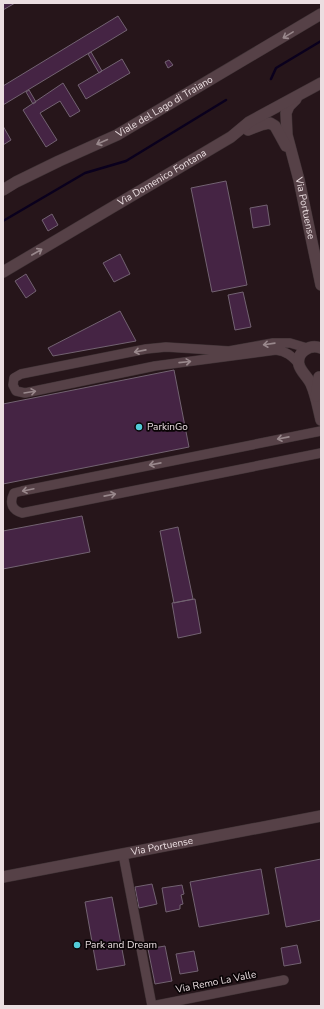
<svg xmlns="http://www.w3.org/2000/svg" width="324" height="1009" viewBox="0 0 324 1009" font-family="'Nunito Sans',sans-serif">
	<rect width="100%" height="100%" fill="#26151a"/>
	<g fill="none" stroke-linecap="round" stroke-linejoin="round">
		<path stroke="#0a001d" stroke-width="2.5" d="M271 79 276 68 321 41
			M3 221 85 173 126 161 226 100"/>
	</g>
	<path fill="#452444" stroke="#726271" d="M3 3H15L3 10Z
		M118 16 127 30 3 105V86Z
		M91 52 102 71 99 73 88 54Z
		M122 59 130 73 86 99 78 85Z
		M169 60 173 65 168 68 165 62Z
		M63 83 80 111 70 117 60 101 40 113 57 140 46 147 23 110Z
		M29 90 36 102 33 104 26 92Z
		M3 126 11 140 3 145Z
		M226 181 247 285 212 292 191 188Z
		M267 205 270 225 253 228 250 208Z
		M52 214 58 225 48 231 42 220Z
		M120 254 130 274 114 282 103 263Z
		M26 274 36 291 26 298 15 281Z
		M243 292 251 327 235 330 228 295Z
		M120 311 136 341 53 356 48 348Z
		M174 370 189 447 3 484V404Z
		M82 516 90 552 3 569V531Z
		M178 527 193 599 174 603 160 531Z
		M195 599 201 633 178 638 172 603Z
		M321 859V920L286 927 275 868Z
		M261 869 269 914 199 927 190 882Z
		M152 884 157 904 139 908 135 887Z
		M182 885 184 894 181 895 183 904 180 905V909L166 912 162 888Z
		M112 897 125 965 97 970 85 902Z
		M297 945 301 963 284 966 281 948Z
		M165 946 172 981 155 984 148 949Z
		M194 951 198 971 180 974 176 954Z"/>
	<g fill="none" stroke-linecap="round" stroke-linejoin="round">
		<defs>
			<path id="minor" d="M299 364C292 356 286 351 276 350L155 366 25 393 16 391 13 385 14 378 21 374 146 349 166 347 229 351 273 343H290L307 348
				M321 431 22 491 14 493C9 503 12 510 22 513L321 453
				M123 854 152 1006 284 980"/>
			<g id="tertiary">
				<path id="s1" d="M296 99 289 106 286 113 287 135 299 180 321 285"/>
				<path d="M248 130 261 125 270 123 275 126 286 146"/>
				<path id="s2" d="M3 190 16 182 59 161 117 135 321 14"/>
				<path id="s3" d="M3 272 231 137 249 122 321 83"/>
				<path d="M321 348C310 344 296 352 299 365 301 372 308 377 311 384 316 395 318 408 321 420"/>
				<path d="M316 396 319 377"/>
				<path id="s4" d="M3 877 321 816"/>
			</g>
		</defs>
		<use href="#minor" stroke="#3f3235" stroke-width="10"/>
		<use href="#tertiary" stroke="#3f3235" stroke-width="12"/>
		<use href="#minor" stroke="#564147" stroke-width="9"/>
		<use href="#tertiary" stroke="#564147" stroke-width="11"/>
	</g>
	<defs><path id="oneway-shaft" d="M-6 0H5M1.5-3L5.5 0L1.5 3" fill="none" stroke-width="1.6" stroke-linecap="round" stroke-linejoin="round"/></defs>
	<g stroke="#99888c">
		<use href="#oneway-shaft" transform="translate(288 35) rotate(149)"/>
		<use href="#oneway-shaft" transform="translate(102 142) rotate(156)"/>
		<use href="#oneway-shaft" transform="translate(37 252) rotate(-30)"/>
		<use href="#oneway-shaft" transform="translate(269 344) rotate(172)"/>
		<use href="#oneway-shaft" transform="translate(140 351) rotate(169)"/>
		<use href="#oneway-shaft" transform="translate(185 362) rotate(-6)"/>
		<use href="#oneway-shaft" transform="translate(30 392) rotate(-9)"/>
		<use href="#oneway-shaft" transform="translate(283 438) rotate(169)"/>
		<use href="#oneway-shaft" transform="translate(155 464) rotate(169)"/>
		<use href="#oneway-shaft" transform="translate(28 490) rotate(168)"/>
		<use href="#oneway-shaft" transform="translate(110 495) rotate(-11)"/>
	</g>
	<g fill="#52cbd8" stroke="#0a0406" stroke-width="1.5">
		<circle cx="139" cy="427" r="4"/>
		<circle cx="77" cy="945" r="4"/>
	</g>
	<g text-anchor="middle" dominant-baseline="central" stroke-width="3.5" stroke-linejoin="round" paint-order="stroke">
		<g font-size="10" fill="#ebdee1" stroke="#0a0406">
			<text stroke="none"><textPath href="#s2" startOffset="182">Viale del Lago di Traiano</textPath></text>
			<text stroke="none"><textPath href="#s3" startOffset="185">Via Domenico Fontana</textPath></text>
			<text stroke="none"><textPath href="#s1" startOffset="115">Via Portuense</textPath></text>
			<text stroke="none"><textPath href="#s4" startOffset="162">Via Portuense</textPath></text>
			<text transform="translate(216 982) rotate(-11)">Via Remo La Valle</text>
		</g>
		<g font-size="10" fill="#ebdee1" stroke="#0a0406" text-anchor="start">
			<text x="147" y="427">ParkinGo</text>
			<text x="85" y="945">Park and Dream</text>
		</g>
	</g>
	<rect width="324" height="1009" fill="none" stroke="#ebdee1" stroke-width="8"/>
</svg>
